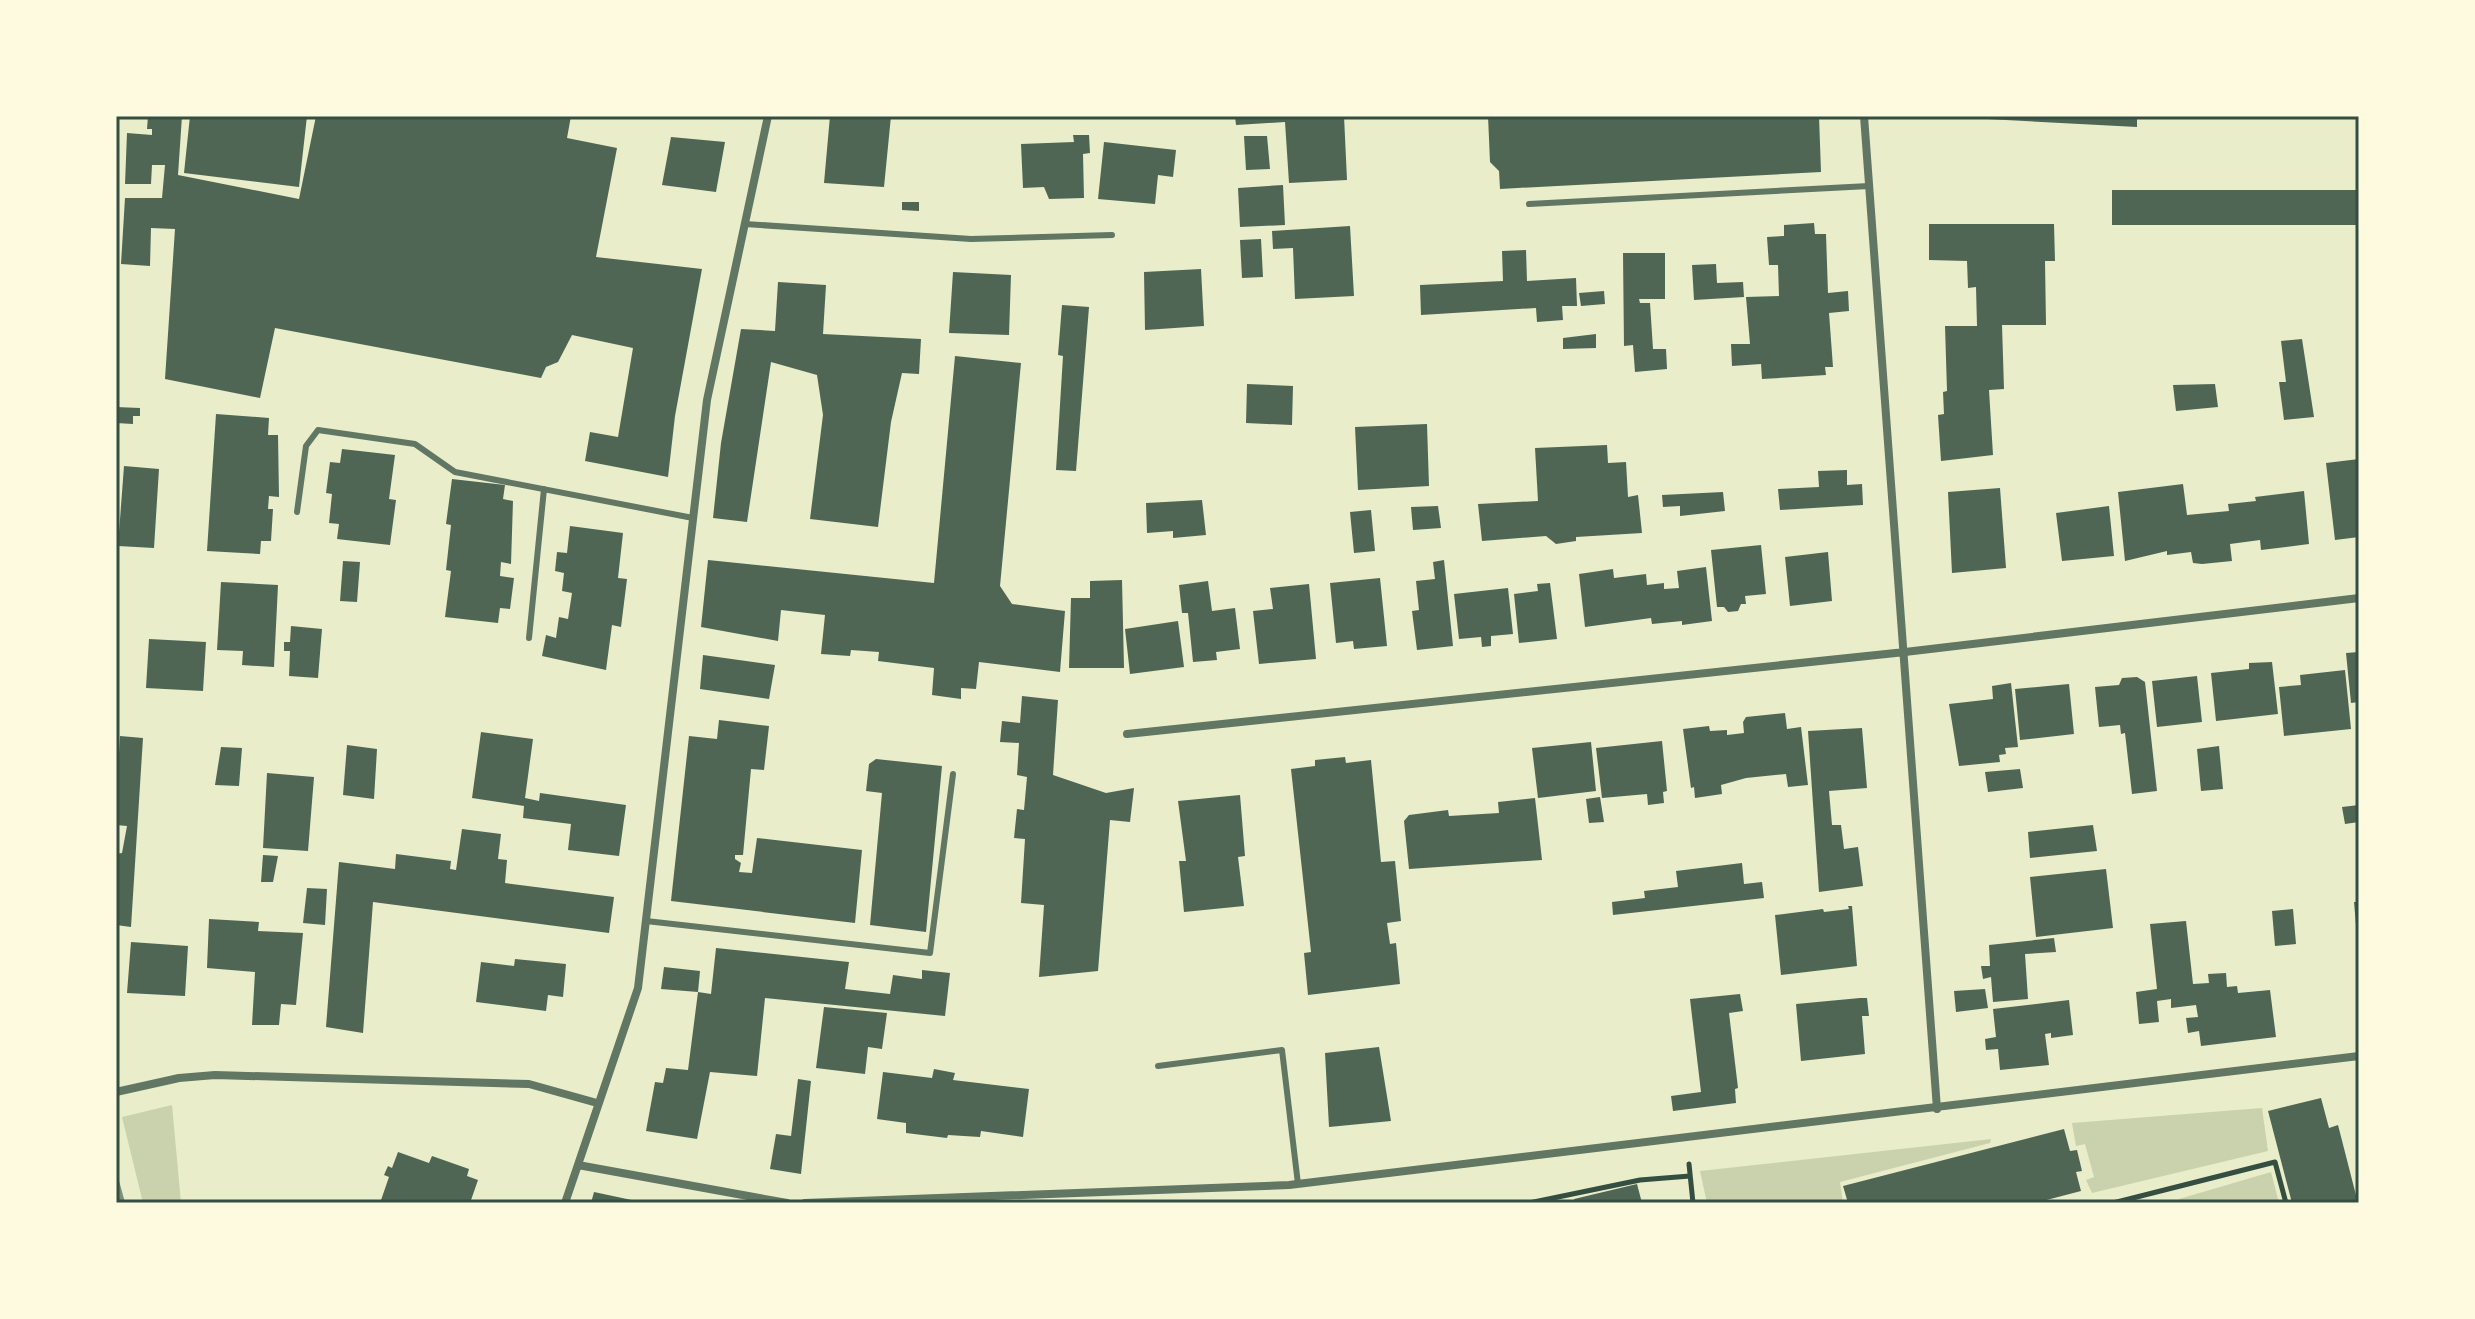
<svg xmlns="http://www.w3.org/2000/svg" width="2475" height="1319" viewBox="0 0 2475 1319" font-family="Lato,sans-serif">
	<rect width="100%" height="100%" fill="#e9edc9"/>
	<path fill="#cad2ad" d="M172 1105 181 1203H143L122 1117Z
		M2262 1108 2268 1151 2092 1193 2086 1180 2094 1177 2085 1144 2076 1146 2072 1123Z
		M1991 1139 1990 1143 1840 1182 1843 1203H1707L1700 1171Z
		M2271 1172 2279 1203H2180L2179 1199Z"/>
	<path fill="#4f6655" d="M148 116H182L178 175 299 199 316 116H571L567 138 617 148 596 257 702 269 675 416 668 477 585 461 590 432 618 437 633 348 572 335 558 362 546 367 541 378 275 328 260 398 165 379 175 229 151 228 150 266 121 264 125 198H162L165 165H152L151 184H125L127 133 152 135V129H147Z
		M190 116H307L299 187 184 173Z
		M830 116H891L884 187 824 183Z
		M1235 116H1344L1347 180 1289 183 1285 122 1236 125Z
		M1488 116H1819L1821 172 1500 189 1499 171 1490 162Z
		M1931 116H2137V127Z
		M1073 135H1089L1090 153 1083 154 1084 198 1049 199 1044 187 1023 188 1021 144 1074 142Z
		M1244 136H1267L1270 169 1246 170Z
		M671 137 725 142 716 192 662 185Z
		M1104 142 1176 150 1173 177 1158 175 1155 204 1098 199Z
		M1283 185 1285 225 1240 227 1238 188Z
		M2112 190H2359V225H2112Z
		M902 202H919V211L902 210Z
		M1814 223 1815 234H1826L1828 293 1848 291 1849 311 1829 313 1833 367H1825L1826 375 1762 379 1761 364 1732 366 1731 344H1750L1746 297 1779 296 1778 265H1769L1767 237 1784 236V225Z
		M1929 224H2054L2055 261H2045L2046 325H2002L2004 389 1989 390 1993 455 1941 461 1938 415 1944 414 1943 392 1947 391 1945 326H1977L1976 287 1968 288 1967 261 1929 260Z
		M1350 226 1354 296 1295 299 1293 248 1273 249 1272 231Z
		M1261 239 1263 277 1242 278 1240 240Z
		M1526 250 1527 281 1576 278 1577 306H1562L1563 320 1537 322 1536 308 1421 315 1420 285 1503 281 1502 251Z
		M1623 253H1665V299H1639L1640 303H1650L1653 349H1666L1667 369 1635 372 1633 345 1624 346Z
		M1716 264 1717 283 1743 282 1744 297 1694 300 1692 265Z
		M1201 269 1204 326 1145 330 1144 272Z
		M953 272 1011 275 1009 335 949 333Z
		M778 282 826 285 823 334 921 339 919 374 902 373 891 422 878 527 810 519 823 415 817 375 771 362 747 522 713 518 721 443 741 329 775 331Z
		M1604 291 1605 304 1581 306 1579 293Z
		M1062 305 1089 307 1076 471 1056 470 1063 356 1058 355Z
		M1596 334V348L1563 349V338Z
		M2302 339 2314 417 2284 420 2279 382H2286L2281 341Z
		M955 356 1021 363 1000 586 1012 604 1065 611 1060 672 979 662 976 689 961 688V699L932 695 934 668 878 661 879 652 851 650 850 656 821 654 825 615 781 610 778 641 701 627 708 560 934 583Z
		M1247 384 1293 386 1292 425 1246 423Z
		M2215 384 2218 407 2176 411 2173 385Z
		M116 407 140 408V416H133V424L116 423Z
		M216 414 269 418 268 435H278L279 497 269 496 268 509H273L271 541H261L260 554 207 551Z
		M1427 424 1429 486 1358 490 1355 427Z
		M1607 445 1608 463 1626 462 1628 497 1638 495 1642 533 1576 537V541L1556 544 1546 536 1482 541 1478 504 1538 501 1535 448Z
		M342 449 395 455 389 499 396 500 390 545 337 539 339 524 329 523 332 494 326 493 330 462 340 463Z
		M2359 459V537L2335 540 2326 463Z
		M124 466 159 469 154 548 118 546Z
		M1847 470V485L1862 484 1863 505 1780 510 1778 489 1819 487 1818 471Z
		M452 479 505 485 503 499 513 501 511 564 501 562 500 576 514 578 510 609 500 608 498 623 445 617 451 571 446 570 451 525 446 524Z
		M2183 484 2187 515 2229 511 2228 504 2256 501 2255 497 2304 491 2309 544 2261 550 2260 540 2230 544 2232 561 2202 564 2193 563 2191 552 2167 555V551L2125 561 2118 492Z
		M2000 488 2006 568 1952 573 1948 492Z
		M1723 492 1725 511 1680 516V506L1663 507 1662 495Z
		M1202 500 1206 535 1173 538V531L1147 533 1146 503Z
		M1438 506 1441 528 1413 530 1411 507Z
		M2109 506 2114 556 2062 561 2056 513Z
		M1371 510 1375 551 1354 553 1350 512Z
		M570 526 623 533 618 578 627 579 621 627 612 625 606 670 542 656 546 635 556 638 559 617 568 619 572 593 562 591 564 573 555 571 557 552 567 553Z
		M1761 545 1766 594 1745 596 1746 604H1741L1738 611 1728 612 1724 607H1717L1711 550Z
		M1828 552 1832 601 1790 606 1785 557Z
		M1444 560 1453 646 1417 650 1412 611 1419 610 1416 581 1435 579 1433 562Z
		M343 561 360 562 357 602 340 601Z
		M1706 567 1712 621 1682 625V621L1652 624 1651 618 1585 627 1579 574 1613 569 1614 578 1646 574 1647 585 1664 583V589L1679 588 1677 571Z
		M1380 578 1387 646 1354 649 1353 641 1336 643 1330 583Z
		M1122 580 1124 668H1069L1071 598H1090V581Z
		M1208 581 1212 611 1235 608 1240 649 1216 652 1217 660 1193 662 1188 613H1182L1179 585Z
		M221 582 278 585 274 667 242 665 243 651 217 650Z
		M1550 583 1557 639 1519 643 1514 594 1538 591 1537 584Z
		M1309 584 1316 659 1259 664 1253 611 1273 609 1270 588Z
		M1508 588 1513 634 1491 636V646L1482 647 1481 637 1459 639 1454 594Z
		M1178 621 1184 667 1130 674 1125 629Z
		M291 626 322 629 318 678 289 676 290 651H284V642H290Z
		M149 639 206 642 203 691 146 688Z
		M2359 652V702L2351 703 2346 653Z
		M703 655 775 665 769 699 700 689Z
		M2272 662 2278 714 2216 721 2211 673 2249 669V663Z
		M2345 670 2351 729 2284 736 2279 687 2301 685 2300 675Z
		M2197 676 2202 722 2157 727 2152 681Z
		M2137 677 2145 682 2157 791 2132 794 2125 733 2121 734 2120 725 2099 727 2095 687 2119 685 2122 678Z
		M2011 683 2018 747 2005 748 2006 754 1999 755 2000 762 1959 766 1949 704 1993 699 1992 686Z
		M2069 684 2074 734 2020 740 2015 689Z
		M1022 696 1058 700 1053 775 1106 793 1134 788 1130 822 1110 820 1098 971 1039 977 1044 905 1021 903 1025 839 1014 838 1017 809 1024 810 1027 777 1017 775 1019 743 1000 742 1002 721 1020 723Z
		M1785 713 1787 729 1801 727 1808 785 1788 787 1786 774 1746 778 1721 785 1722 794 1695 798 1694 787 1691 788 1683 729 1709 726 1710 731 1727 730V735L1744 733 1743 722 1746 717Z
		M719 720 769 726 764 770 751 769 743 855H735V859L741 863 739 872 752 873 757 838 862 850 855 923 671 901 689 736 717 739Z
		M1862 728 1867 788 1829 791 1832 825H1841L1844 849 1858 847 1863 886 1819 892 1808 731Z
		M481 732 533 739 525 798 539 801 540 793 626 805 619 856 568 850 571 824 523 818 524 806 472 798Z
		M120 736 143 738 131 927 116 925V854L122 853 127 826 116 825V754H119Z
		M1662 741 1667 791 1663 792 1664 803 1648 805 1647 794 1602 798 1596 748Z
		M1591 742 1596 791 1538 798 1532 748Z
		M347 745 377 749 374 799 343 795Z
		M2219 746 2223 789 2201 791 2197 749Z
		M221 747 242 748 239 786 215 785Z
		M1345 757 1346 763 1371 760 1381 862 1395 861 1401 921 1387 923 1390 944 1396 943 1400 984 1308 995 1304 953 1311 952 1291 769 1315 766V760Z
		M876 759 942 766 926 932 870 925 882 793 866 791 869 764Z
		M2020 769 2023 788 1988 792 1985 772Z
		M267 773 314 777 308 851 263 848Z
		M1240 795 1245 856 1238 857 1244 906 1184 912 1179 861H1186L1178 801Z
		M1600 797 1604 822 1589 823 1586 799Z
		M1535 798 1542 860 1409 869 1404 821 1409 815 1448 810 1449 816 1499 813 1498 802Z
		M2359 805V822L2345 824 2342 807Z
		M2093 825 2097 851 2030 858 2028 832Z
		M462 829 501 834 498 859 507 860 505 883 614 897 609 933 373 902 363 1033 326 1027 339 862 395 869 396 854 451 861 450 869 456 870Z
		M263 855 278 856 273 882H261Z
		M1742 863 1744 884 1762 882 1764 898 1613 915 1612 902 1645 898 1644 891 1678 887 1676 871Z
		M2106 869 2113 928 2036 937 2030 877Z
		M307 888 327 889 325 925 303 923Z
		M2354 902H2359L2356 925Z
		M1848 906H1852L1857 966 1781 975 1775 915 1823 909 1824 912 1849 909Z
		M2293 909 2296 944 2275 946 2272 911Z
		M209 919 259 922 258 931 303 933 296 1005 281 1004 279 1025H252L255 972 207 968Z
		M2186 921 2193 984 2209 983 2208 974 2226 973 2227 987 2237 986 2238 993 2270 990 2276 1037 2201 1046 2199 1031 2188 1033 2186 1018 2198 1017 2196 1005 2171 1008V999L2157 1001 2159 1022 2139 1024 2136 992 2157 989 2150 924Z
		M2054 938 2056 952 2025 954 2028 999 1993 1002 1991 977 1983 979 1981 966H1990L1989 945Z
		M131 942 188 946 185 996 127 993Z
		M716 948 849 962 845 989 890 994 893 975 922 979V970L950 973 945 1016 765 998 757 1076 710 1072 697 1139 646 1131 655 1082 663 1083 666 1068 688 1070 698 992 711 994Z
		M515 959 566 964 563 997 548 995 546 1011 476 1002 481 962 514 966Z
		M664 967 700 971 698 992 661 989Z
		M1985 989 1988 1008 1956 1012 1954 991Z
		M1740 994 1743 1011 1729 1013 1738 1088 1735 1089 1736 1103 1673 1111 1671 1096 1701 1092 1690 999Z
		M1860 998H1867L1869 1016H1862L1865 1054 1801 1061 1796 1004Z
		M2069 1000 2073 1035 2051 1038V1033L2045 1034 2049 1065 2000 1070 1998 1049 1986 1050 1985 1039 1996 1037 1993 1009Z
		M824 1007 887 1013 882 1049 868 1047 865 1074 816 1068Z
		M1379 1047 1391 1121 1329 1127 1325 1053Z
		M934 1069 955 1073 953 1080 1029 1089 1023 1137 981 1131 980 1137 948 1135 947 1138 906 1133V1123L877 1119 883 1072 932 1078Z
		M798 1079 811 1081 801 1174 770 1169 776 1134 791 1136Z
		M2321 1098 2329 1128 2338 1125 2358 1203H2292L2268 1111Z
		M2064 1129 2070 1151 2077 1150 2082 1171 2076 1172 2081 1191 2035 1203H1848L1843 1186Z
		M398 1152 429 1163 432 1156 469 1169 467 1176 478 1180 470 1203H380L389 1177 384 1175 388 1166 392 1168Z
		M1637 1184 1642 1203H1575L1574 1199Z
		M594 1192 641 1202V1203H591Z"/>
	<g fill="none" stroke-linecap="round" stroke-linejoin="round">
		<path stroke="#344e41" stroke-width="5" d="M1689 1164 1693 1203
			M1529 1203 1640 1180 1690 1176
			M2113 1203 2275 1162 2286 1203"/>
		<path stroke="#617663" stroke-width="6" d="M1529 204 1869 186
			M745 224 971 239 1112 235
			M297 512 306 446 318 430 415 444 455 472 693 518
			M529 638 544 489
			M646 921 930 953 953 774
			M1158 1066 1282 1050 1298 1184"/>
		<path stroke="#617663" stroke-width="8" d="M1864 116 1937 1109
			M1127 734 1905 652 2359 598
			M116 1092 179 1078 215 1075 529 1084 597 1103
			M578 1165 787 1203
			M565 1203 638 988 707 400 768 116
			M805 1203 1289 1185 2359 1056"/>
		<path stroke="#7c8e77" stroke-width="6" d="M116 1181 122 1203"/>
	</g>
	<rect width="2475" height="1319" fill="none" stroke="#fefae0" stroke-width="236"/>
	<rect x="118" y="118" width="2239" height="1083" fill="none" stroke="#344e41" stroke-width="3"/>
</svg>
